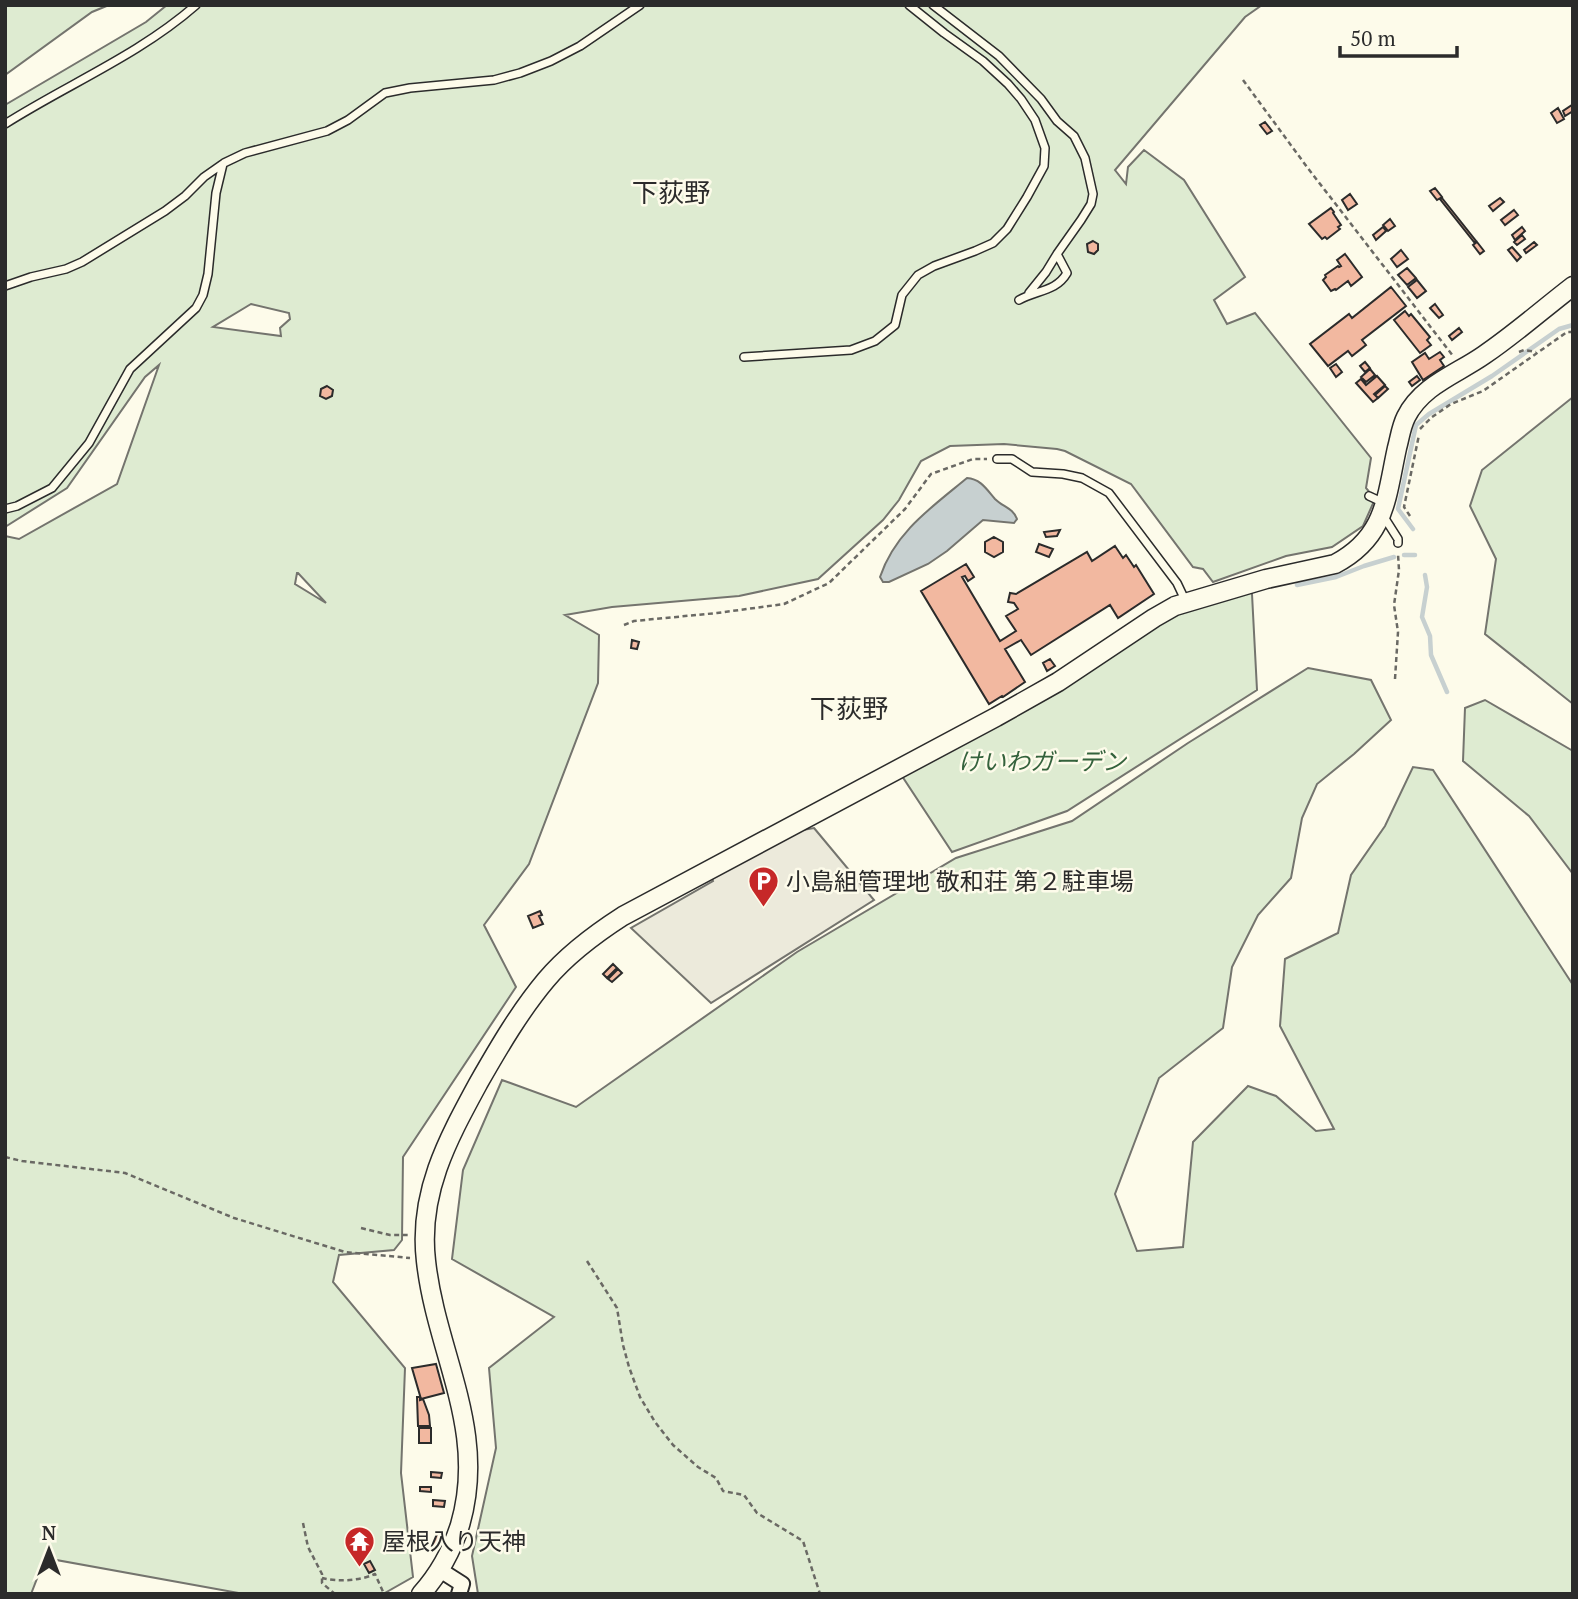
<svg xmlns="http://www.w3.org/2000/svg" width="1578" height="1599" viewBox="0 0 1578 1599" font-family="'PT Serif','Noto Sans JP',serif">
	<rect width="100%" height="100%" fill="#fdfbea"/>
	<path fill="#deebd1" stroke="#74746e" stroke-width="2" fill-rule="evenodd" d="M5 5H109L92 12 5 75Z
		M167 5H1262L1245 17 1115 170 1126 184 1128 167 1144 150 1184 180 1245 277 1214 300 1227 324 1255 313 1371 458 1366 488 1375 499 1363 526 1332 547 1286 556 1213 582 1203 569 1193 567 1131 484 1065 451 1057 449 1004 444 950 446 921 461 899 500 883 520 818 579 739 596 612 607 565 615 599 635 598 683 529 864 484 925 516 987 403 1157 402 1240 394 1250 339 1255 333 1282 405 1368 401 1473 413 1577 383 1594H244L45 1558 31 1594H5V536L19 539 117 484 159 365 145 377 67 488 5 527V105L146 22ZM251 304 289 313 290 319 280 328 281 336 213 327ZM297 573H298L326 603 295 584Z
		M1573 397V704L1485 634 1496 559 1470 506 1482 470Z
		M1248 589 1252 594 1257 690 1067 811 952 852 902 776 1167 617Z
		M1308 668 1371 680 1391 720 1354 754 1317 784 1302 818 1291 878 1258 915 1232 967 1223 1028 1159 1078 1115 1194 1137 1251 1183 1247 1193 1142 1248 1086 1276 1096 1316 1131 1334 1129 1280 1026 1285 959 1338 933 1351 875 1385 826 1413 767 1433 770 1573 985V1594H478L472 1556 496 1448 489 1368 554 1317 452 1259 463 1170 502 1080 576 1107 797 952 956 858 1072 821 1188 743Z
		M1485 700 1573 751V874L1529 816 1463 761 1465 708Z"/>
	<path fill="#eceadb" stroke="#74746e" stroke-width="2" d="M814 828 874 900 711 1003 631 928 713 881 712 878 797 831Z"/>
	<path fill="#c7d0d0" stroke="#74746e" stroke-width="2" d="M967 478C981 479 987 490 995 499 1003 507 1013 508 1017 519L1014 523 983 520 947 551 928 564 889 582H883L880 577C895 532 932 507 967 478Z"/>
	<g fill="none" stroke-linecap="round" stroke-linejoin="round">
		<path stroke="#c7d0d0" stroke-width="4.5" d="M1413 529 1398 509 1416 425 1429 414 1492 376 1559 329 1573 325
			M1404 555H1415
			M1425 575 1427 587 1422 617 1430 636 1431 655 1447 692
			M1297 585 1336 577 1364 566 1394 557"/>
	</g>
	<path fill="#f2b8a0" stroke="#2b2b2b" stroke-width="2" d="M1572 105 1573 111 1565 116 1563 111Z
		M1558 108 1564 119 1557 123 1551 113Z
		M1265 122 1272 131 1267 134 1260 125Z
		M1435 188 1442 197 1437 200 1430 191Z
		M1350 194 1357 204 1348 210 1342 200Z
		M1442 198 1476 241 1474 242 1440 199Z
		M1500 198 1504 202 1493 211 1489 206Z
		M1331 208 1334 212 1333 213 1341 225 1338 227 1340 229 1327 239 1325 237 1322 239 1309 224Z
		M1514 210 1518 215 1505 225 1501 220Z
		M1390 219 1395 226 1388 231 1383 225Z
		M1383 227 1386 231 1376 240 1373 235Z
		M1522 227 1525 231 1515 240 1512 235Z
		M1522 235 1525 239 1517 245 1514 242Z
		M1093 241 1098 244V250L1094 254 1088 252 1087 244Z
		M1477 242 1484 251 1480 254 1473 245Z
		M1534 242 1537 245 1526 253 1524 250Z
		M1512 247 1521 257 1517 261 1508 250Z
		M1401 250 1408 259 1397 267 1391 259Z
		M1345 254 1362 277 1351 286 1348 281 1336 290 1335 289 1331 291 1323 280 1326 277 1325 275 1338 266 1339 267 1341 266 1337 260Z
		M1407 268 1416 278 1407 285 1398 275Z
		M1417 280 1426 291 1417 298 1408 287Z
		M1391 287 1406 306 1362 340 1366 345 1352 356 1348 351 1328 366 1310 344 1349 314 1352 318Z
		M1435 304 1443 315 1439 318 1430 308Z
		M1405 311 1409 316 1411 314 1430 337 1427 340 1431 345 1420 353 1394 320Z
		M1459 328 1462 332 1452 340 1449 336Z
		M1440 352 1444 357 1440 360 1444 366 1423 380 1412 362 1425 353 1429 359Z
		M1365 362 1370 368 1365 372 1360 366Z
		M1336 364 1342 372 1336 377 1330 368Z
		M1370 369 1375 375 1366 382 1361 377Z
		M1377 376 1385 385 1374 394 1378 398 1373 402 1356 383 1361 379 1366 385Z
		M1417 376 1420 380 1412 386 1409 382Z
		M327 386 333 390 332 396 326 399 320 396 321 389Z
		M1385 386 1388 389 1378 398 1375 395Z
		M1060 530 1057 536 1046 537 1044 532Z
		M994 537 1003 542V552L994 557 985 552V542Z
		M1039 544 1053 549 1049 557 1036 552Z
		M1115 546 1123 558 1126 555 1134 567 1136 565 1154 594 1118 618 1110 605 1031 655 1021 640 1005 649 1025 682 1003 697 1002 696 989 704 921 591 966 564 974 577 968 581 965 576 962 577 1000 641 1016 631 1006 616 1018 609 1014 603 1008 602 1010 593 1016 594 1087 552 1092 561Z
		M632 640 639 642 637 649 631 648Z
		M1050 659 1055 666 1047 671 1043 663Z
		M540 911 542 915 539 916 543 924 533 928 528 916Z
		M613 964 617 968 607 978 603 974Z
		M618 969 622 973 612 982 608 979Z
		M436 1364 444 1393 421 1399 412 1368Z
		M417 1397H420V1400L423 1399 429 1415 430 1426H418Z
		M419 1428H431V1443H419Z
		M431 1472 442 1473 441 1478 431 1477Z
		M420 1487H431V1492L420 1491Z
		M433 1500 445 1501 444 1507 433 1506Z
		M437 1534 443 1536 438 1548 432 1546Z
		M370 1561 375 1570 369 1573 364 1564Z"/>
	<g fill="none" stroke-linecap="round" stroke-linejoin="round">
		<defs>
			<path id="service" d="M933 5 999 56 1041 99 1057 121 1074 136 1085 158 1093 194 1091 204 1081 220 1057 254 1067 273C1056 292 1036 290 1019 300
				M5 124C68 84 139 55 196 5
				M5 286 31 277 66 269 82 262 165 211 185 196 204 177 224 163 245 153 327 131 348 120 385 93 410 88 494 80 520 73 551 61 580 46 640 5
				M1029 293 1046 272 1057 254
				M744 357 851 350 875 341 895 325 902 295 918 275 934 266 975 251 993 243 1007 229 1027 197 1044 166 1045 148 1035 120 1021 99 1008 84 983 61 944 33 909 5
				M997 459H1012L1032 472 1063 474 1082 478 1109 493 1177 583 1186 602
				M1369 496 1384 503
				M5 509 17 506 52 488 89 443 130 369 196 308 203 295 208 274 216 193 223 164
				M1384 517 1398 539V543"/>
			<path id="minor" d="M440 1570 462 1584 459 1594"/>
			<path id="tertiary" d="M421 1594C439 1574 452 1550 460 1525 488 1430 436 1353 426 1261 418 1193 448 1139 479 1082 499 1047 520 1011 546 980 567 955 595 934 623 916L996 717 1058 682 1154 618 1175 606 1266 579 1335 564C1386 537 1386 498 1397 448 1400 437 1401 427 1406 417 1422 385 1457 374 1484 355 1515 334 1543 309 1573 286"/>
		</defs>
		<use href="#service" stroke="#2b2b2b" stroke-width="10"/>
		<use href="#minor" stroke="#2b2b2b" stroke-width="18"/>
		<use href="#tertiary" stroke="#2b2b2b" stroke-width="21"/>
		<path stroke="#6a6964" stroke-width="2.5" stroke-dasharray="5 3.5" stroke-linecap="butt" d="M1243 80 1307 167 1453 356
			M1519 352 1524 350 1536 352
			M1420 429 1432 417 1451 404 1483 391 1567 332H1573
			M1410 516 1404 507 1419 435
			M624 625 634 621 717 613 784 604 829 583 905 509 931 474 973 459H987
			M1395 679 1398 632 1394 605 1399 570 1398 554
			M5 1157 22 1161 125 1173 234 1218 345 1252 410 1258
			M361 1228 390 1235H408
			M587 1261 617 1308 623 1345 629 1367 640 1397 655 1422 673 1445 698 1467 716 1478 723 1491 744 1495 757 1513 803 1541 820 1594
			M303 1523 308 1547 322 1574V1583L335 1594
			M322 1578C337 1582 360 1581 375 1574L384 1594"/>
		<use href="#service" stroke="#fdfbea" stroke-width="7"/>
		<use href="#minor" stroke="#fdfbea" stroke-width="14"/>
		<use href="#tertiary" stroke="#fdfbea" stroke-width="18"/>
	</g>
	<defs>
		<symbol id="parking-pin" viewBox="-11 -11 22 30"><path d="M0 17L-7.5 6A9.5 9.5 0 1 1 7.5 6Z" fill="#c62828" stroke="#fdfbea"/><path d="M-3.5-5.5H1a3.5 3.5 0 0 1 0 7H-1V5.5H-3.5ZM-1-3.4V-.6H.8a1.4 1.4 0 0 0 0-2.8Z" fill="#fff"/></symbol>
		<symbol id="temple-pin" viewBox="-11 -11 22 30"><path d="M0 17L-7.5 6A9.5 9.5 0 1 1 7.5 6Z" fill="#c62828" stroke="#fdfbea"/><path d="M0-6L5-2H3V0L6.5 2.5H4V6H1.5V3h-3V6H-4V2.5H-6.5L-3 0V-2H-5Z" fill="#fff"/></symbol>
	</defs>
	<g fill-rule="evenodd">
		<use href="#parking-pin" x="746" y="864" width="35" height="47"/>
		<use href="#temple-pin" x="342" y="1524" width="35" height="47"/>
	</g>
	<g text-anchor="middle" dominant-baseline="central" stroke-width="5" stroke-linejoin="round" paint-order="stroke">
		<g font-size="24" font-style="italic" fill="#34623c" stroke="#fdfbea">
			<text x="1042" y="761">けいわガーデン</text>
		</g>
		<g font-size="24" fill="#2b2b2b" stroke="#fdfbea" text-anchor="start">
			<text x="786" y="881">小島組管理地 敬和荘 第２駐車場</text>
			<text x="382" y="1541">屋根入り天神</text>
		</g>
		<g font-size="26" fill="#2b2b2b" stroke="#fdfbea">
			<text x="671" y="192">下荻野</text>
			<text x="849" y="708">下荻野</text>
		</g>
	</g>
	<rect width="1578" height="1599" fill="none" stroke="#2b2b2b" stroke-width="14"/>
	<g transform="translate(49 1550)" stroke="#fdfbea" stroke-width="5" paint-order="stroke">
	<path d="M0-5L12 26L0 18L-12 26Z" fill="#2b2b2b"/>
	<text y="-10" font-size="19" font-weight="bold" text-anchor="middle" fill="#2b2b2b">N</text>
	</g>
	<path d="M1340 46v10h117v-10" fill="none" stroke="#2b2b2b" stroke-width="3.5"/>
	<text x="1350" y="46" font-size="21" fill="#2b2b2b" stroke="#fdfbea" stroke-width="5" paint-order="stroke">50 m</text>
</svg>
